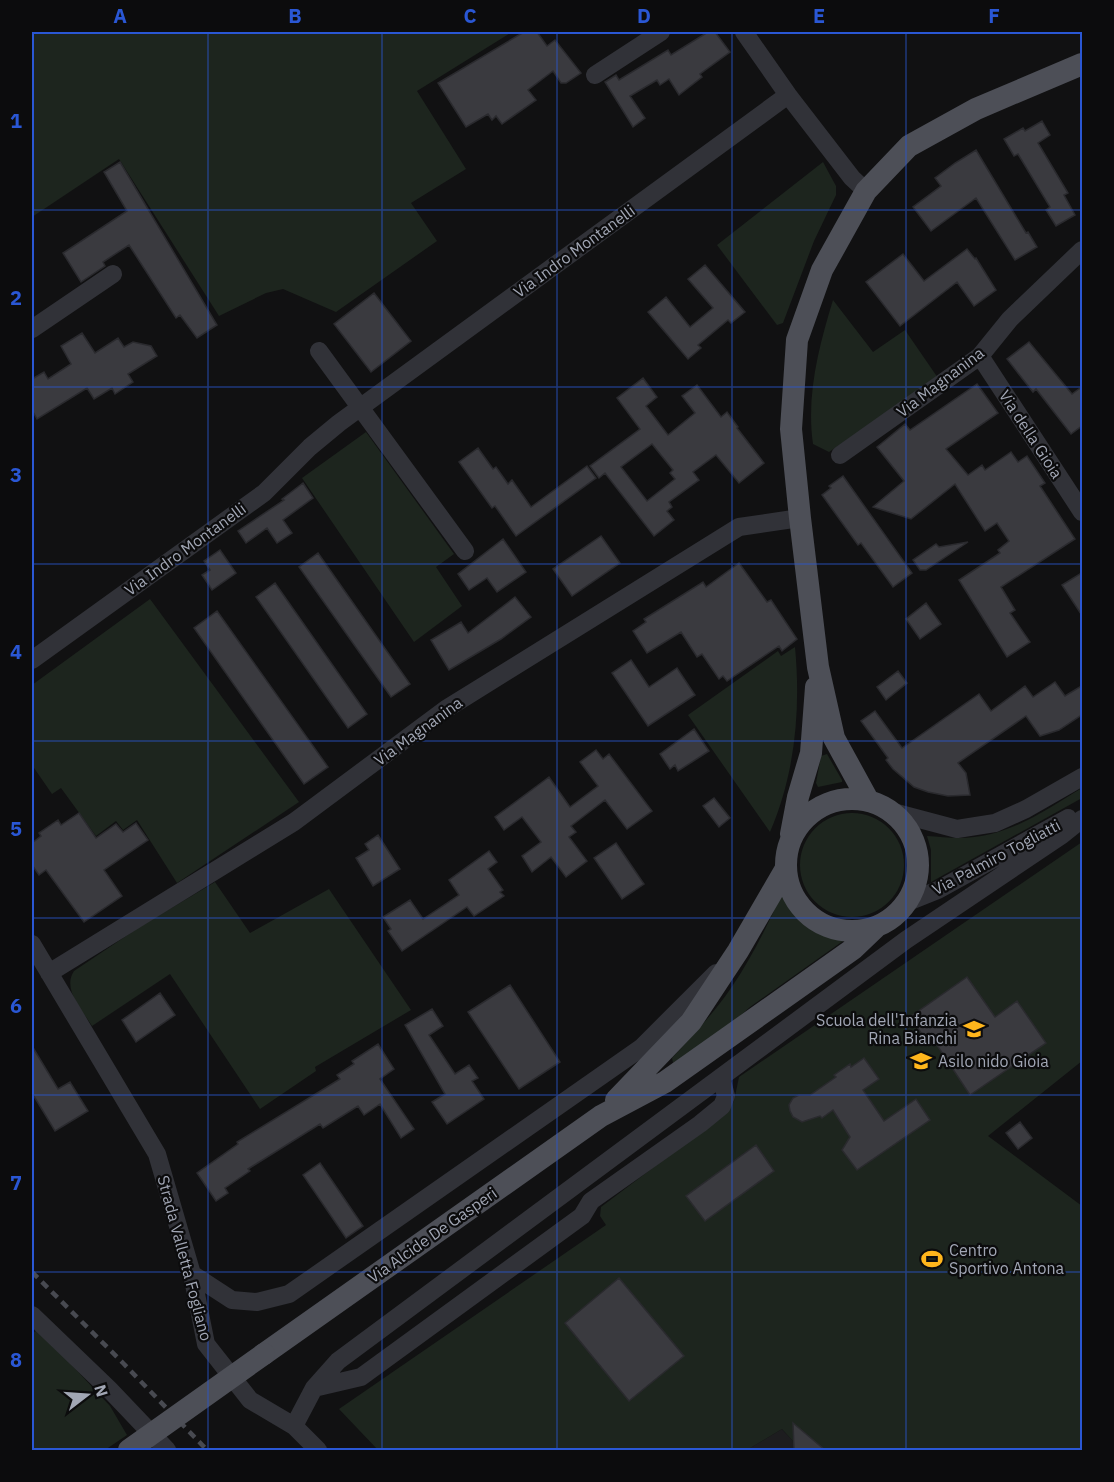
<svg xmlns="http://www.w3.org/2000/svg" width="1114" height="1482" viewBox="0 0 1114 1482" font-family="'IBM Plex Sans',sans-serif">
	<rect width="100%" height="100%" fill="#111112"/>
	<path fill="#1d1d1f" d="M782 1429 801 1450H747L750 1448Z"/>
	<path fill="#1d251e" d="M32 32H512L417 91 466 169 411 203 437 241 336 312 283 289 266 293 219 316 119 159 32 217Z
		M823 162 836 186V195L814 241 783 323 777 325 717 245Z
		M833 300 873 352 905 330 938 378 829 452 813 444C806 395 819 346 833 300Z
		M366 432 454 554 436 567 462 606 414 642 302 478Z
		M150 599 299 802 177 883 137 820 123 830 116 821 96 836 61 788 52 794 32 765V685Z
		M795 647C801 710 795 774 770 832L688 715 778 651 781 656Z
		M827 754 842 780V782L818 787 816 783 821 756Z
		M1082 788V798L931 882V850L927 836C943 837 958 839 974 837 1014 833 1049 808 1082 788Z
		M800 865a52 52 0 1 1 104 0a52 52 0 1 1-104 0Z
		M1082 842V1061L988 1136 1082 1206V1450H801L782 1429 747 1450H378L339 1409 606 1225 600 1216 601 1207 728 1111 734 1101 739 1077Z
		M215 882 250 933 329 889 411 1010 315 1067 316 1071 260 1109 170 974 92 1026C82 1010 62 989 74 971L138 928Z
		M782 894C801 923 810 930 843 941L750 1007 717 1037 673 1063 672 1058C692 1036 714 1013 731 988 751 959 767 926 782 894Z
		M38 1329 110 1406 127 1435 105 1450H32V1334Z"/>
	<path fill="#3a3a3f" stroke="#2a2a2e" stroke-width="1.5" fill-rule="evenodd" d="M524 32H537L547 46 555 40 581 73 566 83H561L553 71 528 90 536 100 502 124 496 116 492 120 488 114 466 127 438 83Z
		M708 32H715L730 52 700 74 702 77 679 95 669 79 660 85 657 80 630 96 645 118 633 127 605 82 616 75 619 80 668 50 671 55Z
		M1042 121 1050 135 1038 143 1068 193 1064 195 1075 215 1056 226 1046 210 1050 207 1018 154 1014 156 1004 139 1023 128 1025 131Z
		M976 150 1026 233 1028 232 1037 247 1015 260 976 198 931 231 913 207 941 186 935 178 955 163Z
		M120 162 217 325 197 338 180 315 176 318 129 245 103 262 105 266 81 282 63 253 127 211 104 172Z
		M967 249 975 259 976 258 996 290 974 306 957 282 900 326 866 282 903 254 924 281Z
		M705 265 745 312 731 323 728 320 698 345 701 348 688 359 648 312 666 297 690 327 713 308 688 279Z
		M374 293 411 341 371 372 334 324Z
		M82 333 95 353 118 338 124 347 133 342 151 346 157 356 128 374 133 382 115 394 112 388 94 399 87 388 37 419 32 410V379L44 372 48 379 71 364 61 346Z
		M1029 342 1072 394 1083 386V425L1071 434 1036 389 1033 392 1007 359Z
		M643 378 657 397 646 406 668 435 695 413 682 396 697 385 721 417 727 412 738 427 737 428 764 463 739 483 716 455 693 472 699 480 669 502 672 507 667 511 674 520 654 536 605 473 599 478 590 466 640 429 617 398ZM652 444 673 470 670 473 675 479 647 501 621 467Z
		M977 384 998 413 946 449 968 475 982 465 985 470 1011 452 1018 462 1027 456 1045 483 1040 486 1075 539 1001 587 1015 610 1010 613 1030 642 1007 657 959 580 1000 553 998 550 1009 541 997 523 985 531 955 484 911 519 873 507 904 481 877 447 905 424 910 430Z
		M478 448 493 469 496 467 508 484 512 480 531 507 587 466 596 478 516 536 495 506 492 508 459 462Z
		M843 476 912 573 893 587 861 543 858 545 822 495 831 488 829 486Z
		M303 483 313 498 283 520 292 533 277 543 267 528 246 543 238 531 284 500 282 499Z
		M601 536 620 563 572 596 553 569Z
		M503 539 526 572 497 592 487 578 469 590 458 574Z
		M968 542 926 570H920L913 560 936 544 939 547Z
		M220 550 236 573 212 590 202 575 210 570 204 561Z
		M318 553 410 684 391 697 299 567Z
		M739 563 767 602 771 600 797 639 782 651 779 646 727 681 723 676 719 679 702 654 697 657 681 632 647 653 633 631 646 622 644 619 703 582 706 587Z
		M1083 572V617L1062 585Z
		M275 583 367 714 348 728 256 597Z
		M515 597 531 617 501 639 449 670 431 640 461 622 468 633Z
		M926 603 941 624 920 639 906 619Z
		M217 611 328 767 304 784 194 628Z
		M631 660 649 687 677 668 695 695 648 726 612 673Z
		M898 671 907 683 886 700 877 687Z
		M1055 682 1065 696 1083 685V714L1059 730 1040 736 1026 716 958 763 966 773 970 795 948 796 928 792 914 787 893 769 886 760 888 758 861 721 875 711 902 748 979 694 991 711 1025 686 1033 697Z
		M694 729 709 751 678 771 675 765 670 769 660 754Z
		M596 750 603 759 609 754 652 811 627 829 605 800 571 826 576 832 569 837 587 861 566 877 551 857 532 872 522 856 541 842 522 817 504 830 495 817 549 777 570 807 598 786 580 762Z
		M714 798 730 818 719 827 703 806Z
		M79 813 96 838 116 824 123 832 136 823 148 840 104 870 122 896 84 922 46 870 39 875 32 865V843L41 836 39 833 58 820 61 825Z
		M378 835 400 869 373 886 356 858 369 850 365 844Z
		M616 843 644 884 622 899 594 858Z
		M489 851 497 862 488 869 503 890 500 892 504 896 474 916 467 907 402 951 388 931 391 929 383 917 410 900 423 919 459 895 449 880Z
		M967 977 995 1017 1017 1001 1046 1043 970 1095 931 1036 926 1040 910 1017Z
		M510 985 560 1062 519 1089 468 1012Z
		M160 993 175 1015 136 1042 122 1020Z
		M432 1009 443 1026 429 1035 455 1074 469 1065 478 1078 472 1081 484 1099 447 1124 432 1102 445 1094 405 1025Z
		M378 1044 394 1069 380 1079 414 1129 401 1138 380 1104 364 1115 358 1106 323 1128 320 1124 248 1169 250 1171 225 1188 228 1193 216 1201 197 1173 238 1144 237 1142 340 1079 337 1075 354 1064 352 1061Z
		M32 1046 58 1089 70 1082 88 1111 55 1131 32 1093Z
		M864 1058 879 1079 863 1090 884 1121 916 1099 930 1120 857 1170 842 1150 850 1137 833 1110 822 1118 820 1116 802 1122 793 1117 790 1111 789 1105 793 1098 799 1095H810L836 1077 834 1075 850 1064 851 1067Z
		M1020 1122 1032 1138 1018 1149 1006 1133Z
		M756 1145 774 1171 705 1221 686 1196Z
		M320 1163 363 1226 346 1238 303 1175Z
		M619 1278 684 1356 629 1401 565 1323Z
		M793 1423 825 1450H794Z"/>
	<g fill="none" stroke-linecap="round" stroke-linejoin="round">
		<path stroke="#313238" stroke-width="18" d="M744 32 788 95 852 178 866 191
			M595 75 661 32
			M32 329 113 274
			M319 351 465 551
			M980 356 1082 512
			M840 455 980 356 1010 319 1082 250
			M32 660 264 493 310 447 339 423 788 95
			M893 812 957 829 995 823 1026 809 1082 777
			M908 902 938 890 1068 818
			M32 944 157 1154 192 1274 206 1344 250 1400 294 1426 318 1450
			M49 973 294 822 446 709 739 527 800 518
			M192 1274 232 1300 257 1302 289 1294 641 1048 716 973
			M32 1315 109 1389 167 1450
			M314 1388 361 1377 582 1216 591 1201 700 1124 722 1106 726 1096 721 1077
			M294 1426 314 1388 338 1361 906 940 1062 835 1082 819"/>
		<path stroke="#4d4f57" stroke-width="22" d="M786 865a66 66 0 1 1 132 0a66 66 0 1 1-132 0Z
			M868 800 834 738 818 667 800 518 791 429 797 340 822 270 866 191 909 146 976 109 1082 64
			M791 834 798 797 811 753 816 687
			M616 1100 691 1022 738 951 785 870
			M264 1354 601 1116 665 1082 853 949 876 927"/>
		<path stroke="#484a51" stroke-width="4.5" stroke-dasharray="8 6" stroke-linecap="butt" d="M32 1272 123 1363 207 1450"/>
		<path stroke="#4d4f57" stroke-width="22" d="M129 1450 264 1354"/>
	</g>
	<path fill="none" stroke="#2a57d4" stroke-width="1.5" stroke-opacity="0.55" d="M208 32V1450M382 32V1450M557 32V1450M732 32V1450M906 32V1450M32 210H1082M32 387H1082M32 564H1082M32 741H1082M32 918H1082M32 1095H1082M32 1272H1082"/>
	<defs>
		<symbol id="school-bare" viewBox="-9 -9 18 18"><path d="M0-5L7-2L0 1L-7-2ZM-4 1L0 2.5L4 1V4Q0 6-4 4Z" fill="#ffb61c" stroke="#0c0c0d" stroke-width="2.5" paint-order="stroke"/></symbol>
		<symbol id="stadium-bare" viewBox="-9 -9 18 18"><path d="M0-5a6.5 5 0 1 0 0 10a6.5 5 0 1 0 0-10ZM-3.5-1.8h7v3.6h-7Z" fill="#ffb61c" stroke="#0c0c0d" stroke-width="2.5" paint-order="stroke"/></symbol>
	</defs>
	<g fill-rule="evenodd">
		<use href="#school-bare" x="959" y="1014" width="30" height="30"/>
		<use href="#school-bare" x="906" y="1046" width="30" height="30"/>
		<use href="#stadium-bare" x="917" y="1244" width="30" height="30"/>
	</g>
	<g text-anchor="middle" dominant-baseline="central" stroke-width="4.5" stroke-linejoin="round" paint-order="stroke">
		<g font-size="16" fill="#a1a6b4" stroke="#0c0c0d">
			<text transform="translate(574 251) rotate(-36)">Via Indro Montanelli</text>
			<text transform="translate(940 382) rotate(-37)">Via Magnanina</text>
			<text transform="translate(1031 434) rotate(57)">Via della Gioia</text>
			<text transform="translate(185 549) rotate(-36)">Via Indro Montanelli</text>
			<text transform="translate(418 731) rotate(-36)">Via Magnanina</text>
			<text transform="translate(996 857) rotate(-28)">Via Palmiro Togliatti</text>
			<text transform="translate(432 1235) rotate(-35)">Via Alcide De Gasperi</text>
			<text transform="translate(185 1258) rotate(75)">Strada Valletta Fogliano</text>
		</g>
		<g font-size="16" fill="#a1a6b4" stroke="#0c0c0d" text-anchor="start">
			<text x="957" y="1020" text-anchor="end">Scuola dell'Infanzia<tspan x="957" dy="18">Rina Bianchi</tspan></text>
			<text x="938" y="1061">Asilo nido Gioia</text>
			<text x="949" y="1250">Centro<tspan x="949" dy="18">Sportivo Antona</tspan></text>
		</g>
	</g>
	<rect width="1114" height="1482" fill="none" stroke="#0c0c0d" stroke-width="66"/>
	<g transform="translate(87 1395) rotate(73)" stroke="#0c0c0d" stroke-width="4.5" paint-order="stroke">
	<path d="M0-4.5L10 22L0 15L-10 22Z" fill="#a1a6b4"/>
	<text y="-9" font-size="16" font-weight="bold" text-anchor="middle" fill="#a1a6b4">N</text>
	</g>
	<rect x="33" y="33" width="1048" height="1416" fill="none" stroke="#2a57d4" stroke-width="2"/>
	<g font-size="20" text-anchor="middle" font-weight="bold" fill="#2a57d4">
		<text x="120" y="23">A</text>
		<text x="295" y="23">B</text>
		<text x="470" y="23">C</text>
		<text x="644" y="23">D</text>
		<text x="819" y="23">E</text>
		<text x="994" y="23">F</text>
		<text x="16" y="128">1</text>
		<text x="16" y="305">2</text>
		<text x="16" y="482">3</text>
		<text x="16" y="659">4</text>
		<text x="16" y="836">5</text>
		<text x="16" y="1013">6</text>
		<text x="16" y="1190">7</text>
		<text x="16" y="1367">8</text>
	</g>
</svg>
